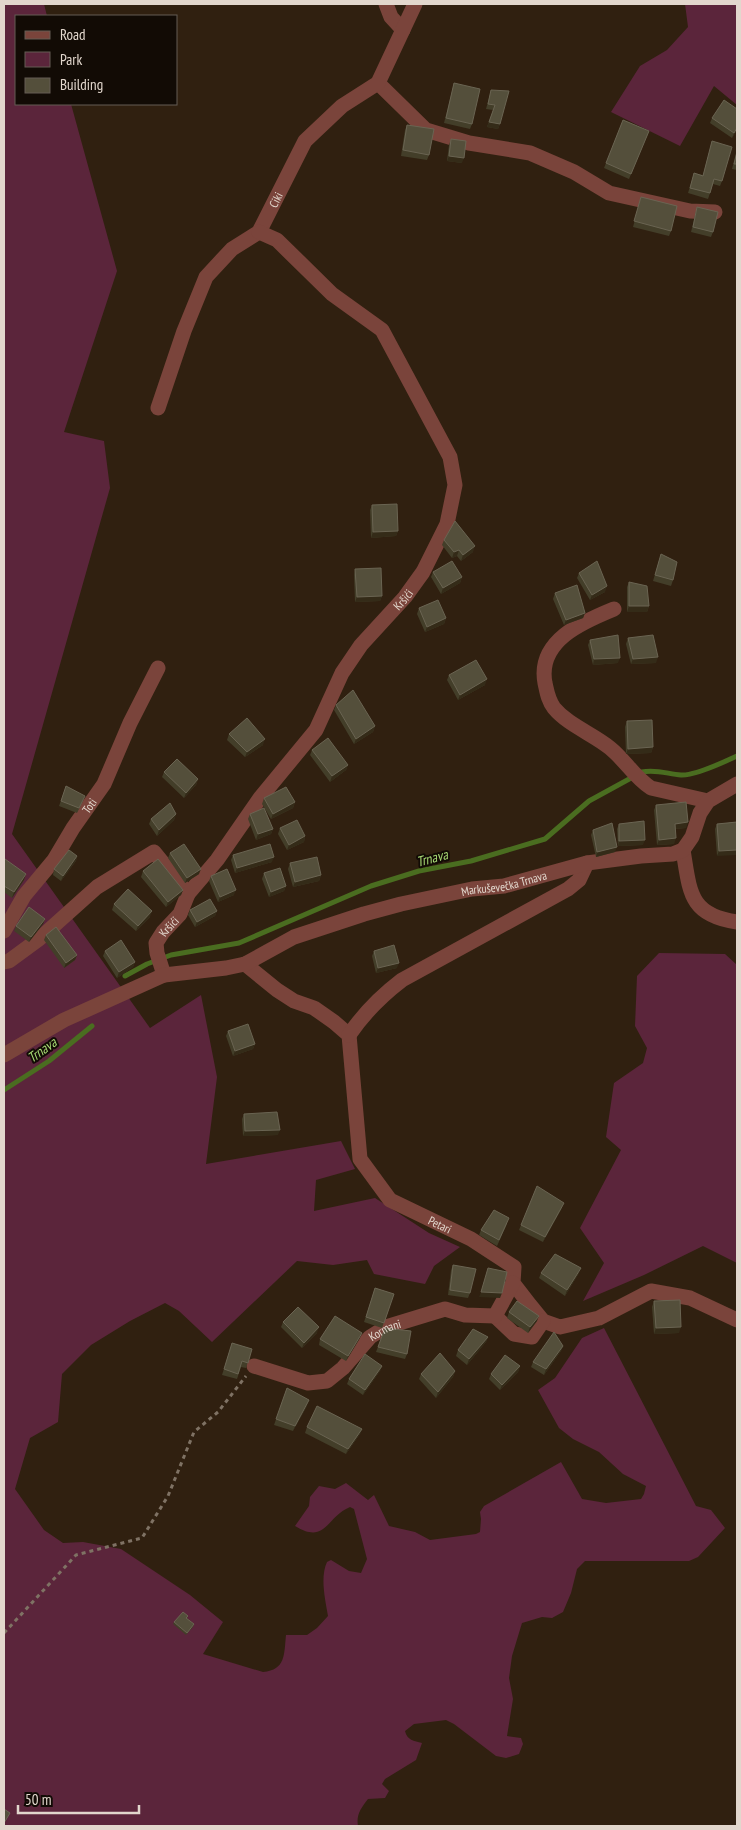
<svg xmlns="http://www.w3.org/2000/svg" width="741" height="1830" viewBox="0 0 741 1830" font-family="'PT Sans Narrow',sans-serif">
	<rect width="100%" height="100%" fill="#302010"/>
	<path fill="#5b253b" d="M4 4H44L47 16H16V104H71L117 271 64 432 104 441 110 488 12 834 150 1028 201 995 217 1077 206 1164 341 1141 355 1169 316 1180 314 1211 375 1198 429 1233 460 1247 434 1266 425 1284 374 1274 367 1260 333 1265 297 1261 212 1342 179 1311 165 1303 130 1321 91 1345 62 1374 58 1422 30 1438 15 1489 44 1530 63 1543 83 1542 121 1549 190 1595 223 1622 203 1654 263 1672C286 1670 284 1654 286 1635H307L317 1628 328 1616C325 1599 320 1577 327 1562L331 1560 349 1571 361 1573 367 1559 354 1509 350 1507C326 1517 326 1545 295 1526L309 1506 310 1497 319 1486 335 1489 346 1483 368 1500 374 1495 389 1526 415 1532 430 1540 476 1534 480 1532 481 1519 480 1512 484 1506 561 1462 582 1499 606 1503 641 1499 644 1494 646 1486 623 1474 599 1452 573 1439 559 1428 538 1390 555 1378 582 1338 604 1328 696 1506 711 1510 725 1528 698 1557 689 1561H585L577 1569 571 1593 563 1612 552 1618 542 1617 522 1623 512 1656 509 1678 513 1699 507 1736 521 1738 523 1744 519 1754 506 1758 496 1756 454 1724 446 1720 414 1724 405 1731C407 1740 414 1741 422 1743L416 1760 385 1779 382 1784 389 1791 385 1798 368 1799C361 1808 356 1815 358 1826H4Z
		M685 4H737V105L714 86 680 146 611 112 640 66 667 50 688 27Z
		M659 953 725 954 737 965V1263L703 1246 644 1275 583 1301 604 1263 580 1228 621 1150 606 1137 614 1083 643 1063 647 1048 635 1026 637 976Z"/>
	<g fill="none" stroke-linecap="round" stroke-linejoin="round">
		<path stroke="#4a6d20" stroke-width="5" d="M125 976 147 964 171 955 239 943 371 886 419 871 471 861 545 839 589 801 642 772C656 769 668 774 681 775 695 776 724 762 737 756
			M4 1090 49 1061 92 1026"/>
		<path stroke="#7f7264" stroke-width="3" stroke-dasharray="4 4" stroke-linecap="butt" d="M4 1633 76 1555 142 1538 168 1496 194 1432 218 1412 246 1376"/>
		<g stroke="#7a443b" stroke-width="15">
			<path d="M386 4 391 17 403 30"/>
			<path d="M378 83 426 130 469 143 530 153 574 172 609 193 690 211 715 212"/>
			<path id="s1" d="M158 408 184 331 206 277 232 249 259 232 305 141 342 106 378 83 415 4"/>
			<path d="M614 609C582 622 537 641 545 683 547 692 548 700 554 708 568 725 593 734 610 748 625 760 635 778 651 788L708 801"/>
			<path d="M683 850C690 892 689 915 737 922"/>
			<path id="s2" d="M4 931 24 896 54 860 73 828 104 784 130 723 158 668"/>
			<path d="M4 962 9 961 39 939 97 887 154 852 188 894"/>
			<path id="s3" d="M245 964 277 990 294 1001 314 1008 334 1022 349 1035 360 1159 390 1200 471 1239 514 1267 513 1283 530 1305 543 1321 560 1327 599 1318 651 1291 690 1298 737 1320"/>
			<path id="s4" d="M164 975 157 953 156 943 163 932 180 914 188 894 217 860 260 798 316 730 342 673 361 645 405 597 423 572 447 524 455 485 450 457 382 330 332 294 277 240 259 232"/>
			<path d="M349 1035C364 1013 381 996 402 980L568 889 579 880 587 863"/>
			<path id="s5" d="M4 1055 64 1020 164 975 226 968 245 964 294 937 364 914 401 904 472 889 504 886 587 863 641 856 673 854 683 850 692 837 700 813 708 801 737 784"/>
			<path d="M495 1316 514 1334 532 1337 543 1321"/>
			<path id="s6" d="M254 1366 308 1383 327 1381 343 1368 370 1337 386 1327 445 1309 465 1315 495 1316 513 1283"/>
		</g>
	</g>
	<path fill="#433e29" d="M454 83 472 124 470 129 444 123Z
		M491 90 500 124 498 129 487 127 493 110 486 109Z
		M712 118 737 130 732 138 710 123Z
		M623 120 649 131 629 179 604 168Z
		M407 125 429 155 427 160 401 156 405 130Z
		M451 139 462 163 447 161 449 145Z
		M712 141 722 181 720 186 713 184 708 199 688 193 694 173 703 175Z
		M737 149V170L732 169Z
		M641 197 671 231 669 236 633 227Z
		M697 207 713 232 711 237 691 232Z
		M372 505 398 531 396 536 371 538 370 510Z
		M444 540 473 552 461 561 457 556 452 558 442 545Z
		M661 554 673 580 671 586 653 581Z
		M355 569 382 596 380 601 355 602 354 575Z
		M433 572 462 577 460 583 441 594 431 577Z
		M579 573 605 592 590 600 577 578Z
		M629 582 649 606 647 612H627V587Z
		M555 593 585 613 583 618 564 625 553 599Z
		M419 608 446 618 444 624 425 632 417 614Z
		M628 638 656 663 631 664 626 644Z
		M590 640 618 663 593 665 588 645Z
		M449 675 485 685 458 700 447 680Z
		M336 705 375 726 373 732 354 744 334 710Z
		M627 721 653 747 651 753 626 754 625 727Z
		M229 734 263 745 245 757 227 740Z
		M312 750 348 765 346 770 330 782 310 755Z
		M164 772 198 779 196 785 184 798 162 777Z
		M66 786 83 801 77 813 59 806Z
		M264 798 295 802 293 808 271 819 262 804Z
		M656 805 686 828 675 829 674 844 657 845 654 810Z
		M176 814 174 820 157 836 149 824 151 819Z
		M250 814 273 829 271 834 256 840 248 819Z
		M737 822 717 856 715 829 717 824Z
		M619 824 643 845 618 846 617 829Z
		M280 828 305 836 304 842 287 850 278 834Z
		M593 830 615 852 596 857 591 835Z
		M170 853 199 874 185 883 168 858Z
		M233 855 272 862 235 873 231 860Z
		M77 856 76 861 61 881 53 875 54 869Z
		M4 861 24 880 12 898 4 892Z
		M290 863 321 875 319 881 293 887 288 869Z
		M143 871 183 890 181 895 166 907 141 877Z
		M264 873 286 886 284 891 269 897 262 879Z
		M211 876 234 895 218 902 209 881Z
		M114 904 150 917 136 931 112 910Z
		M190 910 217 911 215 916 195 927 188 915Z
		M45 919 43 924 29 942 14 931 16 926Z
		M46 935 77 955 75 960 64 968 44 940Z
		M105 951 135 962 133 967 117 978 103 956Z
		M374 951 397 968 376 973 372 956Z
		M228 1031 255 1044 253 1049 233 1056 226 1036Z
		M244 1114 278 1135 243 1136 242 1119Z
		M562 1208 543 1242 519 1230 521 1225Z
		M507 1224 497 1246 479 1235 481 1230Z
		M453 1265 470 1293 468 1298 448 1295 451 1270Z
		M541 1273H579L565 1296 539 1278Z
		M375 1288 394 1294 382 1328 364 1322Z
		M654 1301 679 1333 654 1334 652 1307Z
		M509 1312 537 1321 528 1333 507 1318Z
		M283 1322 317 1333 302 1348 281 1327Z
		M385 1328 407 1354 405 1359 376 1352Z
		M488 1337 486 1342 467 1365 456 1356 458 1350Z
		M360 1338 346 1361 319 1345 320 1339Z
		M232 1343 252 1349 246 1368 241 1367 237 1379 222 1375Z
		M563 1346 561 1351 544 1375 531 1367 533 1362Z
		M382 1366 380 1371 363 1395 347 1384 349 1379Z
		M520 1366 518 1372 500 1390 489 1379 491 1374Z
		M455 1371 453 1377 436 1398 419 1379 421 1374Z
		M287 1388 307 1406 293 1431 274 1425Z
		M307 1427 362 1429 360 1434 346 1454 305 1433Z
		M188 1616 187 1618 194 1624 193 1627 186 1635 173 1624 174 1622Z"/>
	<path fill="#342b18" d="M489 122 500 124 498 129 487 127Z
		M737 128V130L732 138 734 133Z
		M449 156 464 158 462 163 447 161Z
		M398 531 396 536 371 538 373 532Z
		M475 546 473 552 461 561 463 555Z
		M459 550 457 556 452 558 454 552Z
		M462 577 460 583 441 594 443 588Z
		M607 586 605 592 590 600 592 595Z
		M382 596 380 601 355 602 357 597Z
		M629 606H649L647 612H627Z
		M585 613 583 618 564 625 566 620Z
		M446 618 444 624 425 632 427 627Z
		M658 657 656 663 631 664 633 659Z
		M620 658 618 663 593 665 594 659Z
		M487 679 485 685 458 700 460 695Z
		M375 726 373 732 354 744 356 739Z
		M265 739 263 745 245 757 247 752Z
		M653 747 651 753 626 754 628 749Z
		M348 765 346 770 330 782 332 776Z
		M198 779 196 785 184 798 186 793Z
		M295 802 293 808 271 819 273 814Z
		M176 814 174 820 157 836 159 830Z
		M688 822 686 828 673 829 675 824Z
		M273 829 271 834 256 840 258 834Z
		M305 836 304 842 287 850 289 845Z
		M676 838 674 844 657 845 659 840Z
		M645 840 643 845 618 846 619 841Z
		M617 847 615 852 596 857 597 852Z
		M737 850V855L717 856 719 851Z
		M77 856 76 861 61 881 63 876Z
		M274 857 272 862 235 873 237 868Z
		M201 869 199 874 185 883 187 878Z
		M26 874 24 880 12 898 14 892Z
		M321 875 319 881 293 887 295 882Z
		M286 886 284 891 269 897 271 892Z
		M183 890 181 895 166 907 168 902Z
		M236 890 234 895 218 902 220 897Z
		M152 911 150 917 136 931 138 926Z
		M217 911 215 916 195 927 197 922Z
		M45 919 43 924 29 942 31 937Z
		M77 955 75 960 64 968 66 963Z
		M135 962 133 967 117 978 119 972Z
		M399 963 397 968 376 973 378 968Z
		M255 1044 253 1049 233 1056 235 1051Z
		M280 1130 278 1135 243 1136 245 1131Z
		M564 1203 562 1208 543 1242 545 1237Z
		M581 1268 579 1273 565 1296 567 1290Z
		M481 1292 502 1293 500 1298 479 1297Z
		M539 1316 537 1321 528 1333 530 1327Z
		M319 1327 317 1333 302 1348 304 1343Z
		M681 1327 679 1333 654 1334 656 1328Z
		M362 1333 360 1338 346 1361 348 1356Z
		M488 1337 486 1342 467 1365 469 1359Z
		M563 1346 561 1351 544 1375 546 1369Z
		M382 1366 380 1371 363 1395 365 1390Z
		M520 1366 518 1372 500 1390 502 1385Z
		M455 1371 453 1377 436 1398 438 1392Z
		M309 1400 307 1406 293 1431 295 1426Z
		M362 1429 360 1434 346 1454 348 1449Z"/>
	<path fill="#544f3b" stroke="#6a6452" d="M454 83 480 89 472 124 446 118Z
		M491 90 509 91 500 124 489 122 495 105 488 104Z
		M724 100 737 109V128L734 133 712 118Z
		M623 120 649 131 631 174 606 163Z
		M407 125 434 129 429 155 403 150Z
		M451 139 466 141 464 158 449 156Z
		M712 141 732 147 722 181 714 179 710 193 690 188 694 173 703 176Z
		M737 152V164H734Z
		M641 197 677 206 671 231 634 221Z
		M697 207 718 212 713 232 693 227Z
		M397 504 398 531 373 532 372 505Z
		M455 521 475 546 463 555 459 550 454 552 444 540Z
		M661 554 677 562 673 580 655 575Z
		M452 561 462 577 443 588 433 572Z
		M597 561 607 586 592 595 579 573Z
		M381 568 382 596 357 597 355 569Z
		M629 582 647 586 649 606H629Z
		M577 585 585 613 566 620 555 593Z
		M438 600 446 618 427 627 419 608Z
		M618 635 620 658 594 659 590 640Z
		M653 635 658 657 633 659 628 638Z
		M476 660 487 679 460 695 449 675Z
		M353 690 375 726 356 739 336 705Z
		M247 718 265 739 247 752 229 734Z
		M652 720 653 747 628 749 627 721Z
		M328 738 348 765 332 776 312 750Z
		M177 759 198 779 186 793 164 772Z
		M66 786 85 796 79 808 61 801Z
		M286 787 295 802 273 814 264 798Z
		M686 802 688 822 675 824 676 838 659 840 656 805Z
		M170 803 176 814 159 830 151 819Z
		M264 808 273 829 258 834 250 814Z
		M297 820 305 836 289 845 280 828Z
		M644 821 645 840 619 841V824Z
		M737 822V850L719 851 717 824Z
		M612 823 617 847 597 852 593 830Z
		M184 844 201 869 187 878 170 853Z
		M270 844 274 857 237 868 233 855Z
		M69 850 77 856 63 876 54 869Z
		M317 857 321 875 295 882 290 863Z
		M5 859 26 874 14 892 4 886V861Z
		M158 859 183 890 168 902 143 871Z
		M280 868 286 886 271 892 264 873Z
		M227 869 236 890 220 897 211 876Z
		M128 889 152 911 138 926 114 904Z
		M210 899 217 911 197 922 190 910Z
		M29 907 45 919 31 937 16 926Z
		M56 927 77 955 66 963 46 935Z
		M121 940 135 962 119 972 105 951Z
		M394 945 399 963 378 968 374 951Z
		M248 1024 255 1044 235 1051 228 1031Z
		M277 1112 280 1130 245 1131 244 1114Z
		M537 1186 564 1203 545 1237 521 1225Z
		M494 1210 509 1218 499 1240 481 1230Z
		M555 1254 581 1268 567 1290 541 1273Z
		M453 1265 476 1269 470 1293 450 1290Z
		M488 1268 507 1272 502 1293 481 1292Z
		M375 1288 394 1294 384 1323 366 1317Z
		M680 1300 681 1327 656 1328 654 1301Z
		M517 1301 539 1316 530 1327 509 1312Z
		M298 1307 319 1327 304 1343 283 1322Z
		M335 1316 362 1333 348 1356 320 1339Z
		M385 1328 411 1331 407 1354 378 1347Z
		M473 1329 488 1337 469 1359 458 1350Z
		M554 1332 563 1346 546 1369 533 1362Z
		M232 1343 252 1349 248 1363 242 1361 238 1374 224 1369Z
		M440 1353 455 1371 438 1392 421 1374Z
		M365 1354 382 1366 365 1390 349 1379Z
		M505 1355 520 1366 502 1385 491 1374Z
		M287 1388 309 1400 295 1426 276 1419Z
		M317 1406 362 1429 348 1449 307 1427Z
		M183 1612 188 1616 186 1618 194 1624 187 1633 174 1622Z
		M4 1809 10 1813 4 1823Z"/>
	<g text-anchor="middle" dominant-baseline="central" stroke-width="4" stroke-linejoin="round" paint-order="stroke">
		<g font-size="12" fill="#e2d7cd" stroke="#120b05">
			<text stroke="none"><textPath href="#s1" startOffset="246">Ciki</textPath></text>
			<text stroke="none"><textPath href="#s4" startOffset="459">Kršići</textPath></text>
			<text stroke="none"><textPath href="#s2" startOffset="152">Toti</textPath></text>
			<text stroke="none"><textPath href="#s5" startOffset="534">Markuševečka Trnava</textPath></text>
			<text stroke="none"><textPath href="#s4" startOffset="54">Kršići</textPath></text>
			<text stroke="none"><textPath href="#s3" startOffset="358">Petari</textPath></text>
			<text stroke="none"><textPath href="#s6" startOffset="154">Kormani</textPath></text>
		</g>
		<g font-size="14" font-style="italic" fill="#a8db75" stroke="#120b05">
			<text transform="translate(432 858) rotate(-15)">Trnava</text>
			<text transform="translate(42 1050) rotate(-36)">Trnava</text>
		</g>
	</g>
	<rect width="741" height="1830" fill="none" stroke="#e2d7cd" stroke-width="10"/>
	<rect x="15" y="15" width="162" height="90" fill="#120b05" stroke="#655d55"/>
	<rect x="25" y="31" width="25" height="8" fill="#7a443b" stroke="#655d55"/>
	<text x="60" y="40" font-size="15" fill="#e2d7cd">Road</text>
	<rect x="25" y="52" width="25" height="15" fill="#5b253b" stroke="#655d55"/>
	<text x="60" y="65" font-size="15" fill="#e2d7cd">Park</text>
	<rect x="25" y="78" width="25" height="15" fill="#544f3b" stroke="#655d55"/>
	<text x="60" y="90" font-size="15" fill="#e2d7cd">Building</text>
	<path d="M18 1805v8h121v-8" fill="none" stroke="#e2d7cd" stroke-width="2.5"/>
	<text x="25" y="1805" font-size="15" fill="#e2d7cd" stroke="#120b05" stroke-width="4" paint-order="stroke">50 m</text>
</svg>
